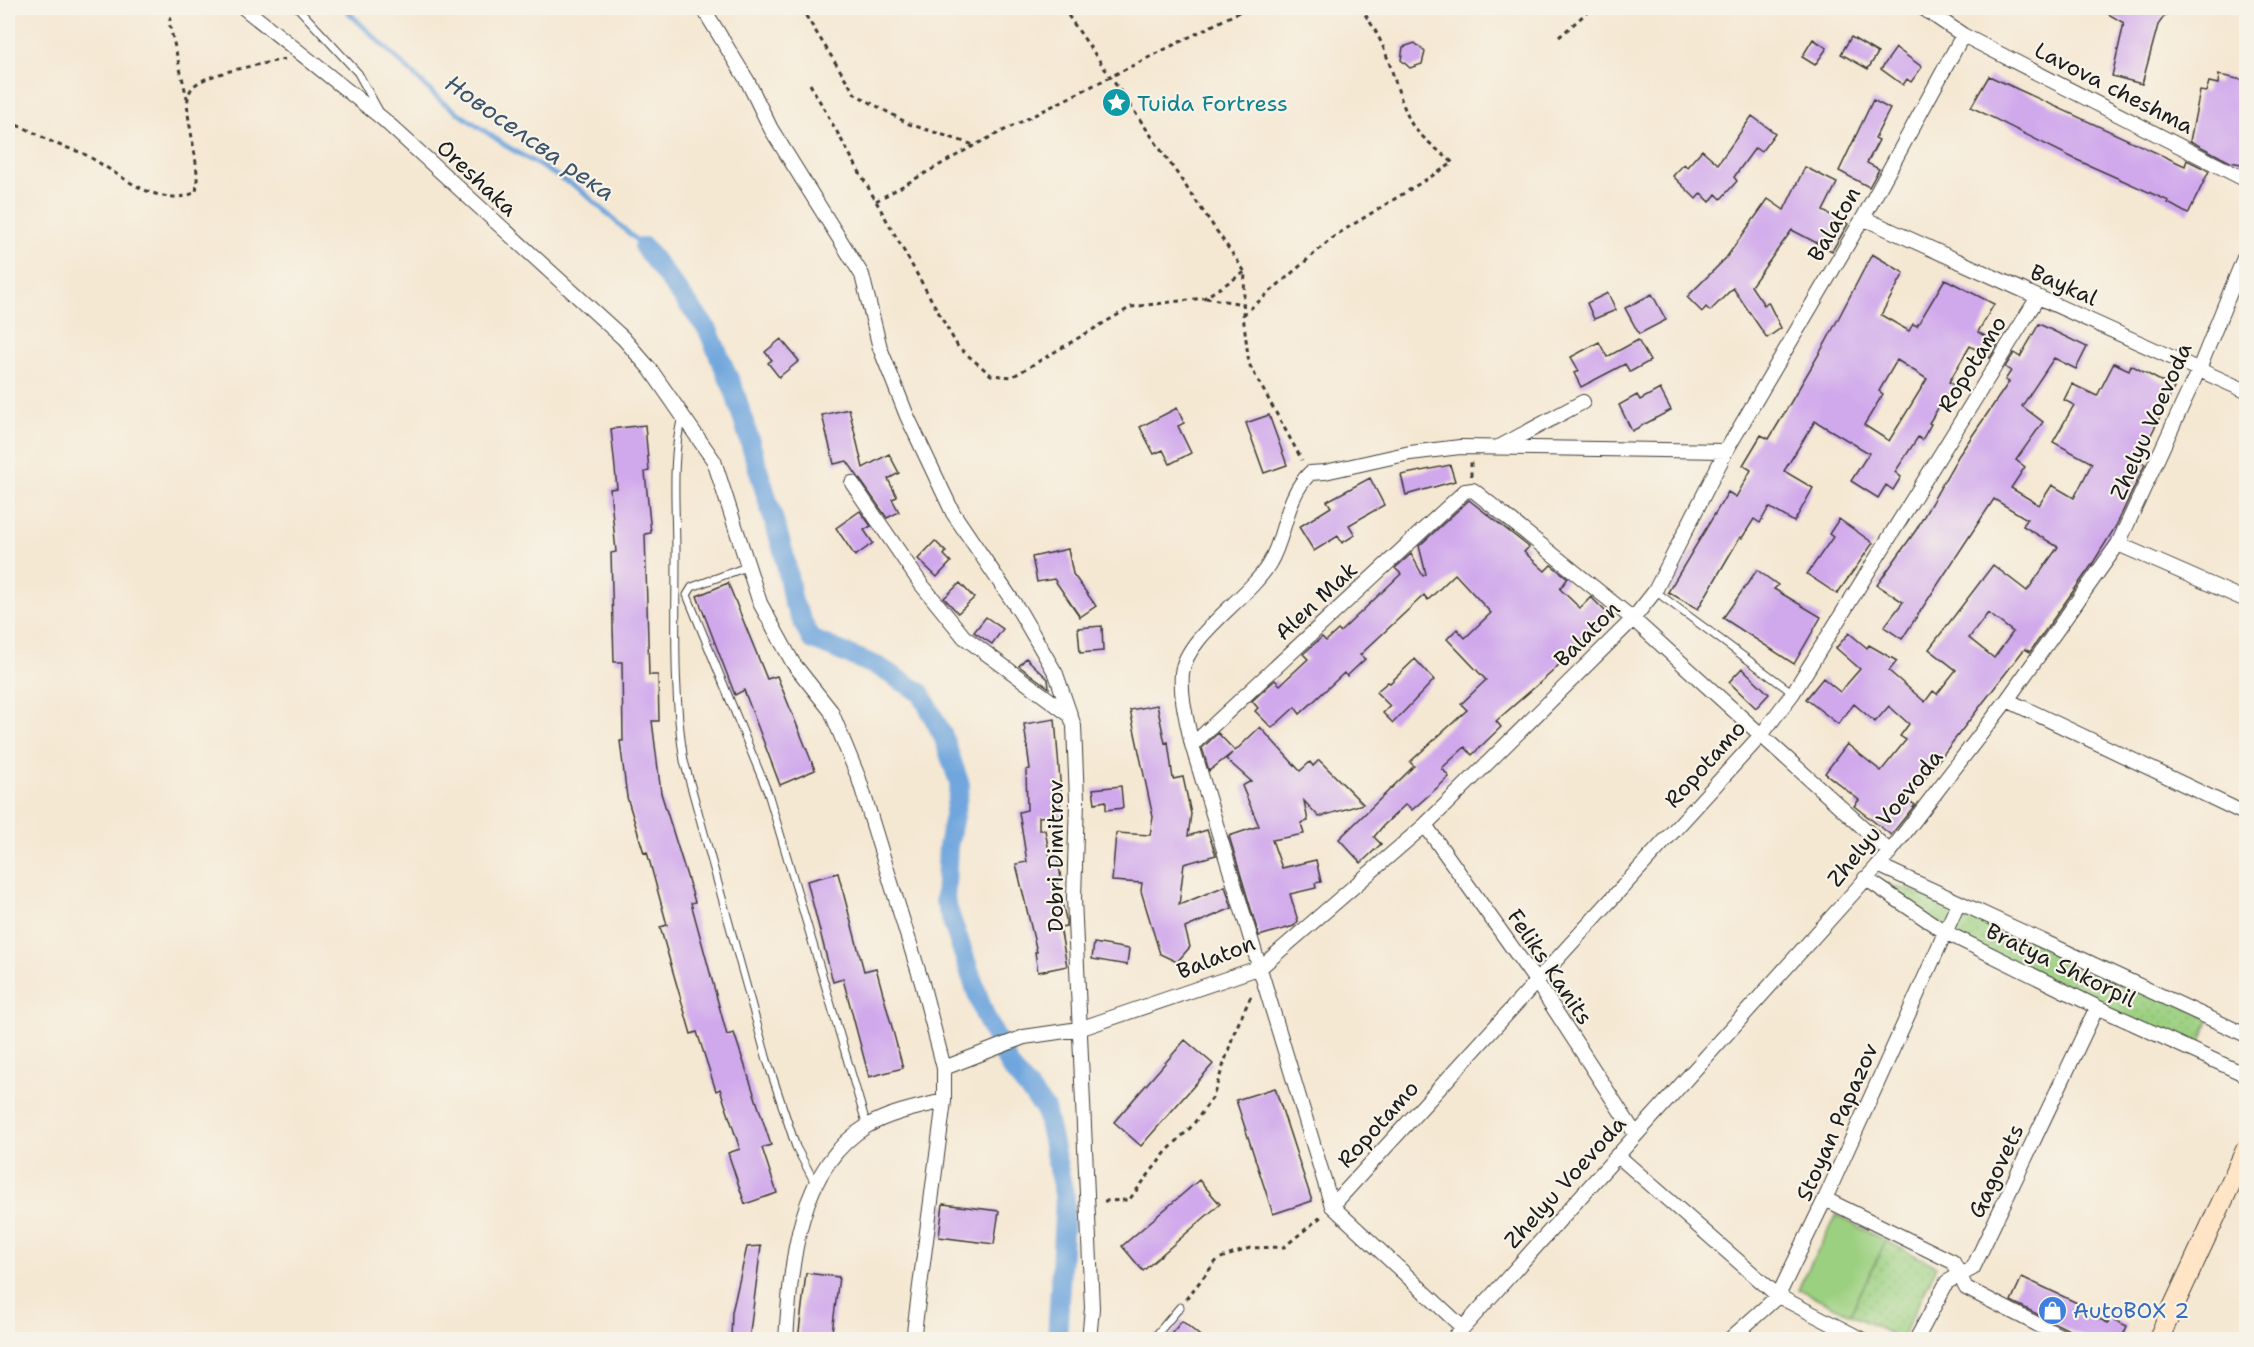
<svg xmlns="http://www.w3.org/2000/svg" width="2254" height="1347" viewBox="0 0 2254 1347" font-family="'Shantell Sans',sans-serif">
	<defs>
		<pattern id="grass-dots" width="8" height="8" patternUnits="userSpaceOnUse" patternTransform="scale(1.5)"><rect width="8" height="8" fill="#9cd081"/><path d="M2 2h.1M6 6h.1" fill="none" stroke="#86b26f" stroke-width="1.8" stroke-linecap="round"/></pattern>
	</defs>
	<rect width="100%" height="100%" fill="#f7f3e8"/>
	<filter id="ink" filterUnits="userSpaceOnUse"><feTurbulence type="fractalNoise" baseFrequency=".0167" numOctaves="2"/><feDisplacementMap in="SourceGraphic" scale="12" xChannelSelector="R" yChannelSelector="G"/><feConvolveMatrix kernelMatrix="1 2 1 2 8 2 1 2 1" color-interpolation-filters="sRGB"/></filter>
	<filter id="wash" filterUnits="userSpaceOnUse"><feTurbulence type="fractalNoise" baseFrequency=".008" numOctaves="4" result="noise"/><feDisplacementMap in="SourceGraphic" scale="24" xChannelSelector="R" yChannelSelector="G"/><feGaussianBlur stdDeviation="1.35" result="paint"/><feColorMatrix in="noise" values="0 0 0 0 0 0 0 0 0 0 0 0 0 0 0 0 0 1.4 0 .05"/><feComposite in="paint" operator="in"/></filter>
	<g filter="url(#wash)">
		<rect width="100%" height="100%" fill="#f5e8d3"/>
		<path fill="url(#grass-dots)" stroke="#5c764e" stroke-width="1.5" d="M1865 878 1958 904 2210 1018 2197 1053 1945 932Z
			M1886 1241 1937 1266 1901 1339 1850 1314Z"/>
		<path fill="#9cd081" stroke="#5c764e" stroke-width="1.5" d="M1836 1215 1886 1241 1850 1314 1798 1289Z"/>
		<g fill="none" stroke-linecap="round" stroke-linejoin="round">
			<path stroke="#6fa6dd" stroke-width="5" d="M344 8 441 101 508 147 581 190 644 247"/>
			<path stroke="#6fa6dd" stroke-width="20" d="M644 247 708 330 735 393 784 554 793 602 811 639 879 667 921 693 943 736 960 785 948 846 945 901 985 1016 1010 1067 1045 1109 1065 1198 1057 1340"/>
		</g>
		<g id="blocks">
			<path fill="#d0a8ec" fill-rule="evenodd" d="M2098 8H2170L2158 25 2142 84 2112 76 2124 23Z
				M1851 37 1878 53 1868 69 1841 54Z
				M1813 39 1827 48 1815 65 1802 57Z
				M1415 43 1425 52 1422 64 1410 68 1401 60 1403 47Z
				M1896 48 1922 67 1911 82 1907 79 1903 85 1881 69Z
				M2219 75 2247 81V165L2230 162 2190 141 2200 91 2206 92 2209 82 2218 84Z
				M1989 76 2185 166 2187 160 2209 171 2188 214 2168 203 2169 201 2077 160 1971 107Z
				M1873 100 1890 109 1875 138 1879 140 1867 163 1879 169 1869 187 1839 171Z
				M1752 116 1775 133 1761 152 1755 148 1734 177 1737 181 1721 199 1716 194 1710 202 1701 193 1696 199 1673 176 1684 164 1687 167 1702 150 1718 164Z
				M1805 167 1837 183 1823 211 1848 224 1832 251 1792 230 1751 286 1764 305 1768 302 1781 328 1767 338 1733 288 1710 311 1706 307 1702 312 1687 297 1726 258 1768 199 1784 210Z
				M1872 254 1904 273 1881 315 1909 331 1913 324 1917 326 1945 279 1994 304 1978 332 1998 344 1990 358 1970 346 1949 382 1953 384 1929 423 1931 424 1922 440 1918 437 1895 472 1901 477 1893 490 1886 485 1878 498 1851 481 1869 453 1815 421 1784 471 1813 488 1794 522 1769 507 1760 523 1754 519 1742 538 1740 537 1698 609 1668 592 1728 492 1736 497 1751 470 1743 465 1761 435 1769 439 1781 419 1826 342ZM1897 360 1927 379 1889 441 1864 425 1883 394 1879 391Z
				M1608 293 1616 310 1594 319 1587 303Z
				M1652 294 1666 320 1639 334 1625 308Z
				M2039 324 2087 347 2076 369 2054 358 2022 406 2043 422 2016 460 2025 467 2011 488 2039 505 2052 485 2074 498 2092 463 2053 442 2074 405 2064 400 2072 384 2097 396 2114 363 2129 370 2131 365 2174 388 2150 437 2141 463 2145 464 2116 526 2091 566 2030 652 2025 649 2022 652 1908 800 1915 805 1891 835 1854 806 1859 800 1825 773 1847 744 1881 771 1906 740 1900 736 1909 724 1889 706 1875 722 1854 704 1838 724 1806 699 1823 678 1840 692 1860 669 1836 648 1849 633 1867 648 1869 645 1897 661 1889 671 1925 702 1933 691 1937 694 1956 670 1929 649 1993 565 2027 591 2058 547 2023 526 2027 519 1994 499 1902 639 1884 627 1903 602 1877 585 1916 530 1959 455 2009 382 2005 380 2011 371 2005 367 2014 353 2020 357ZM1988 613 2013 632 1994 658 1969 638Z
				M781 339 799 361 779 377 768 363 772 360 765 352Z
				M1638 340 1650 361 1630 372 1625 364 1581 387 1574 373 1579 371 1571 357 1599 342 1607 357Z
				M1660 389 1671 410 1632 431 1619 405 1637 395 1640 400Z
				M1177 408 1184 423 1178 426 1191 453 1170 464 1163 450 1154 454 1140 427Z
				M849 409 863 468 889 454 899 473 888 479 897 497 892 499 899 512 887 518 847 461 834 464 822 415Z
				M1269 415 1287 465 1264 473 1246 423Z
				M645 425 649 471 645 472 651 533 645 534 649 675H658L659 721H652L661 793 695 902 691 903 727 1035 734 1033 771 1145 762 1148 777 1193 745 1204 728 1153 740 1149 720 1089 716 1091 697 1032 691 1034 660 927 667 925 647 852 644 853 627 797 620 741H623L622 662H614L611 553 616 552 610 489 617 488 611 429Z
				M1450 465 1455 481 1406 495 1401 475Z
				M1370 478 1384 505 1349 525 1355 535 1342 543 1338 536 1314 551 1299 527 1331 507 1327 501Z
				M1469 500 1529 547 1524 552 1545 571 1551 565 1568 578 1560 589 1580 608 1591 597 1608 614 1551 673 1496 721 1501 727 1472 755 1465 747 1442 768 1449 777 1438 787 1412 810 1406 804 1383 826 1374 837 1381 844 1361 863 1339 839 1414 766 1410 762 1467 710 1461 704 1486 680 1447 639 1457 629 1465 638 1491 613 1455 574 1428 600 1424 595 1360 655 1365 659 1347 676 1344 673 1300 714 1295 707 1272 728 1255 711 1258 708 1252 701 1275 680 1280 685 1308 659 1303 654 1322 637 1326 641 1338 630 1340 632 1401 574 1395 568 1411 554 1423 576 1426 574 1419 546Z
				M860 511 871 526 864 530 873 543 855 556 836 528Z
				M1839 519 1873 543 1837 594 1807 574 1833 537 1829 534Z
				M935 541 946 552 944 555 951 562 937 577 918 559Z
				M1068 549 1073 574 1096 606 1080 617 1054 579 1037 582 1032 557Z
				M1757 570 1778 585 1774 589 1821 617 1794 664 1723 618Z
				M728 583 767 679 777 676 815 770 780 785 744 690 735 695 697 596Z
				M960 583 974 598 958 613 944 598Z
				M986 617 1003 629 992 644 974 632Z
				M1102 626 1103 651 1080 653 1078 628Z
				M1026 658 1048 679 1049 688 1019 666Z
				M1415 659 1434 680 1393 723 1383 713 1390 706 1376 692 1388 682 1390 683Z
				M1742 668 1769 694 1756 708 1729 682Z
				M1157 705 1165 743 1168 742 1173 779 1183 777 1191 814 1188 836 1207 830 1216 855 1184 864 1179 905 1225 886 1232 908 1185 928 1190 947 1177 962 1160 954 1141 891 1142 883 1112 881 1116 833 1150 835 1153 817 1130 710Z
				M1055 719 1061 793 1059 794 1062 815 1039 817V830H1045L1050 857 1057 856 1061 878 1056 879 1066 919V926L1060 927 1067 966 1038 972 1035 952H1037L1016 864 1027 862 1019 812 1027 810 1026 770 1030 769 1024 724Z
				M1260 727 1300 771 1310 762 1313 766 1319 760 1363 804 1319 817 1304 801 1308 821 1301 823 1304 834 1272 840 1282 868 1316 860 1321 882 1315 883 1316 888 1290 894 1298 921 1294 926 1259 936 1229 836 1259 826 1242 786 1251 781 1226 759 1232 753 1209 771 1202 748 1218 733 1235 751Z
				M1121 786 1123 808 1106 810V801L1095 803 1093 789Z
				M838 873 864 971 876 968 903 1068 869 1077 843 979 833 982 807 881Z
				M1094 943 1129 949 1127 965 1092 959Z
				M1185 1040 1213 1064 1141 1146 1114 1122Z
				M1275 1088 1312 1201 1273 1214 1236 1100Z
				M1199 1180 1220 1204 1143 1271 1122 1246Z
				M943 1204 999 1211 994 1244 939 1237Z
				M761 1246 749 1340H731L732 1312 747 1247Z
				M806 1273 839 1277 831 1340H798Z
				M2022 1277 2077 1303 2075 1308 2108 1323 2110 1318 2127 1326 2121 1340H2089L2011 1301Z
				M1182 1321 1205 1340H1166Z"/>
		</g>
	</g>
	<g filter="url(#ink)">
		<use href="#blocks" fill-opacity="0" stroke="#3d3b37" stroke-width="1.5"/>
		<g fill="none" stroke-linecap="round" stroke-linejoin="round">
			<defs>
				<path id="lane" d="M298 8 358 73 379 111
					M682 416C671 460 676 508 676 554 676 622 673 694 684 761L767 1060 796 1147 815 1183
					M749 566 692 587 687 595 768 793 867 1126
					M1655 591 1793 693
					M1152 1340 1180 1307"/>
				<path id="street" d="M244 8 383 119 623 338 650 369 714 461 760 603 793 663 831 711 859 779 922 983 944 1068V1101L913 1340
					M703 8 748 82 771 129 862 275 880 348 907 416 953 513 1020 612 1056 674 1074 726 1077 800 1074 898 1092 1308 1089 1340
					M1923 8 1963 35 2246 180
					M1863 218 2246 391
					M1499 447 1583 402
					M852 483 921 584 964 637 1070 715
					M2118 544 2246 600
					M2007 700 2246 814
					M1192 745 1465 491 1473 490 1633 619 1890 852
					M1425 825 1536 981 1636 1135
					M1878 865 2246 1035
					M1865 878 1945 932 2097 1007 2246 1075
					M944 1068 1024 1037 1079 1029 1261 967 1425 825 1633 619 1655 591 1726 451 1863 218 1963 35
					M1617 1155 1778 1296 1863 1340
					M1825 1199 1953 1262 1966 1288 2068 1340
					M1332 1206 1762 734 1793 693 2038 297
					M1463 1328 1332 1206 1192 745C1187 721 1180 697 1182 673 1186 636 1249 598 1269 564 1287 534 1284 499 1310 473L1325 472 1410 453 1460 447 1726 451
					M786 1340C791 1267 796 1169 867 1126 889 1113 919 1107 944 1101
					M1452 1340 1890 852 2007 700 2118 544 2199 369 2246 253
					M1729 1340 1778 1296 1825 1199 1958 904
					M1916 1340 1947 1282 1973 1268 2097 1007"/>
				<path id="secondary" d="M2158 1340 2246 1150"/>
			</defs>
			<use href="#lane" stroke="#3d3b37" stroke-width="9"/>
			<use href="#street" stroke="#3d3b37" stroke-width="16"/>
			<use href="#secondary" stroke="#3d3b37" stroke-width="22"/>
			<path stroke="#3d3b37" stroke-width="3" stroke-dasharray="4.5 4.5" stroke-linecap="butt" d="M174 8 169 22 187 98
				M801 8 855 94 909 124 974 145
				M1063 8 1245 272 1243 315 1249 364 1302 460
				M1559 37 1592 8
				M810 84 958 347 991 375 1012 377 1131 307 1204 298 1245 272
				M8 124C23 125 36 134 50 141 61 147 74 149 84 154 117 171 157 211 196 192 199 174 195 156 192 138 190 123 183 100 192 88 203 73 265 64 284 59
				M876 201 975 145 1247 8
				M1206 298 1243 304
				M1243 315 1336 235 1453 163C1442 153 1416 134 1410 121 1391 80 1391 47 1360 8
				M1471 476V461
				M1104 1201 1129 1200 1166 1152 1192 1126 1213 1097 1234 1033 1252 994
				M1186 1299 1218 1259 1250 1248 1284 1247 1322 1216"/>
			<use href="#lane" stroke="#fff" stroke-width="7"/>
			<use href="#street" stroke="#fff" stroke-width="14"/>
			<use href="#secondary" stroke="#ffe4c6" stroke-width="20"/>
		</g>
	</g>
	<defs>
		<symbol id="sight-disc" viewBox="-11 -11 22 22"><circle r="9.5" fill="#0f9aa8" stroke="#f7f3e8"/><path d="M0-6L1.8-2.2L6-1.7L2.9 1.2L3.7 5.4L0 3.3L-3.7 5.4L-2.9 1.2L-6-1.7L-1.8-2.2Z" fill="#fff"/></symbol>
		<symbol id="shop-disc" viewBox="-11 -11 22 22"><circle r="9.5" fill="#3f7fe0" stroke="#f7f3e8"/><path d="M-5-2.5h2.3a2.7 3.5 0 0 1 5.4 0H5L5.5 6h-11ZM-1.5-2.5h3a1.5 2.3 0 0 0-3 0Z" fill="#fff"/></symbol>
	</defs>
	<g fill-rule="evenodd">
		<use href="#sight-disc" x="1100" y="86" width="33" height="33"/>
		<use href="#shop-disc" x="2036" y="1294" width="33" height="33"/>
	</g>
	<g text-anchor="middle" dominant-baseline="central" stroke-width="4.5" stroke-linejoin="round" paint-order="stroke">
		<g font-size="22" fill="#1c1c1c" stroke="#f7f3e8">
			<text transform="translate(2114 88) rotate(27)">Lavova cheshma</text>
			<text transform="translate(477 178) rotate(43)">Oreshaka</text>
			<text transform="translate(1834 224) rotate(-60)">Balaton</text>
			<text transform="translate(2064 285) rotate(24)">Baykal</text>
			<text transform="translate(1972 364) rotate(-58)">Ropotamo</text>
			<text transform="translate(2151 421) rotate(-66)">Zhelyu Voevoda</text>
			<text transform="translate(1316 601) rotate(-43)">Alen Mak</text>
			<text transform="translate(1587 634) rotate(-45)">Balaton</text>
			<text transform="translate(1705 764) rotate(-48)">Ropotamo</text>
			<text transform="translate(1885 818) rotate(-51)">Zhelyu Voevoda</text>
			<text transform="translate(1055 856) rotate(-90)">Dobri Dimitrov</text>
			<text transform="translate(1216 957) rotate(-22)">Balaton</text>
			<text transform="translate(2061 965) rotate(26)">Bratya Shkorpil</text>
			<text transform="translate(1550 967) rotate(56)">Feliks Kanits</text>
			<text transform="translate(1837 1122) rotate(-66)">Stoyan Papazov</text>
			<text transform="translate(1378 1124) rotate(-48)">Ropotamo</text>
			<text transform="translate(1996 1171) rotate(-65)">Gagovets</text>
			<text transform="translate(1565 1182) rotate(-48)">Zhelyu Voevoda</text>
		</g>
		<g font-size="22" fill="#0d838f" stroke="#f7f3e8" text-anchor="start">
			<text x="1137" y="103">Tuida Fortress</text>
		</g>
		<g font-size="22" fill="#366cbe" stroke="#f7f3e8" text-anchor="start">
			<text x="2073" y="1310">AutoBOX 2</text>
		</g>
		<g font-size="24" font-style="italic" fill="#3d5369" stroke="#f7f3e8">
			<text transform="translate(530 138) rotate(35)">Новоселсва река</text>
		</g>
	</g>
	<rect width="2254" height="1347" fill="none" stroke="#f7f3e8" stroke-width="30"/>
</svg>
